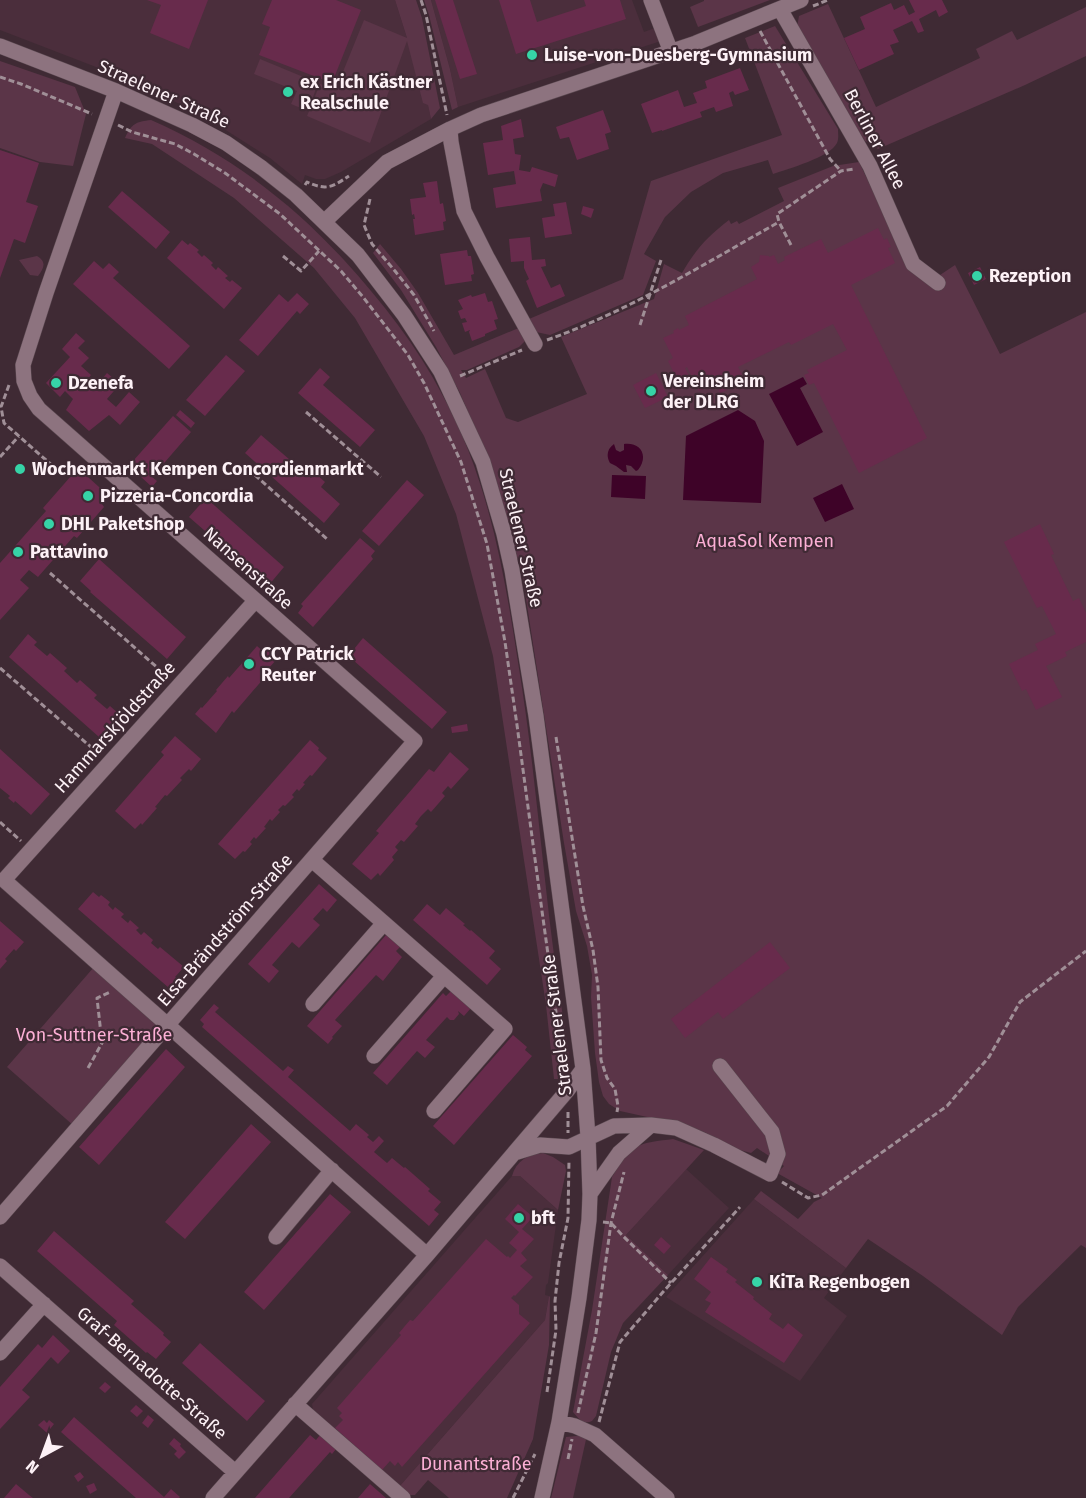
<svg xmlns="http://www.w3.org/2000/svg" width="1086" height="1498" viewBox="0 0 1086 1498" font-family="'Fira Sans',sans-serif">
	<rect width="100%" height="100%" fill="#3f2a34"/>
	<path fill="#4b2e3c" d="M0 0H395L428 104 431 119 341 172 325 179H316L305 175 302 184 270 158 202 115 135 82 0 30Z
		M431 0H632L644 32 655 28 661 41 458 107 450 69Z
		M686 1169 729 1208 668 1275 626 1235Z
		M512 1176H520L558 1210 548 1283 546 1285 545 1295 549 1296 545 1320 399 1487 313 1410 312 1404Z
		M754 1199 846 1268 824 1298 847 1316 800 1381 666 1297Z"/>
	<path fill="#5b3548" d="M395 0H416L422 18 440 108 431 119 428 105 423 103 407 41 370 143 307 116 320 84 336 89 364 20 407 38Z
		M424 0H431L450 69 458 107 452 110 429 15Z
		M704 0H770L698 27 690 7 704 1Z
		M828 4 876 107 980 58 976 49 1012 31 1017 40 1086 7V56L1025 85 878 149 865 141 827 84 797 27 799 16Z
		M775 26 838 129C838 134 839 138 837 143 830 157 788 169 773 174L768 160 723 173 691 192 665 217 644 254 656 261 643 295 550 335 536 332 529 319 623 279 651 181 782 135 745 38Z
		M260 59 318 83 308 111 291 104 297 91 254 74Z
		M0 61 75 87 86 114 73 166 40 162 0 148Z
		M151 120C225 152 290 201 344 260 382 302 417 346 443 396 488 478 504 571 518 662 535 765 542 868 556 971 560 999 565 1028 569 1057V1071L560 1079H554L546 1005 493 656 456 514 424 436 355 318 314 268 234 198 152 144 125 138C132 123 136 122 151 120Z
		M859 162 912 272 940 275 955 265 1000 354 1086 312V1248L1081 1245 1018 1307 1002 1335 923 1276 868 1239 846 1268 754 1199 761 1191 798 1219 814 1202 822 1198 777 1173 784 1166 757 1148 751 1153 740 1150 702 1131 679 1124 620 1111 609 1104 603 1096 599 1082 595 1053 591 997 592 975 587 946 576 911 564 843 522 573 490 464 460 393 436 347 401 290 373 253 380 244 401 269 418 293 454 355 521 327 526 340 519 347 467 370H461L466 378 485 369 506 418 518 422 587 394 561 337 654 299 664 264 682 273C696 249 707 237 729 220L731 224 737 221 739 224 784 201 778 188 833 166Z
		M37 256C47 262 44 268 38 276L30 275 19 260Z
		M94 967 158 1023 159 1030 74 1126 7 1067Z
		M673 1139 704 1150 626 1235 668 1275 623 1323 611 1352 596 1416 592 1421C583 1425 578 1418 573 1412L592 1310 612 1177C618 1168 623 1156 632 1150 643 1141 660 1141 673 1139Z
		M543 1153 553 1157 565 1165 566 1171 558 1210 520 1176H512C516 1161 528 1154 543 1153Z
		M549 1296 550 1297 549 1345 533 1439 507 1498H449L428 1480 415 1495H408L399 1487 545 1320Z
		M587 1435 573 1498H551L566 1437Z"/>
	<path fill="#3e0328" d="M803 377 807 384 800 388 823 432 797 446 769 394Z
		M738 410 755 421 764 441 761 503 683 500 686 436Z
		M614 444 616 450 620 452 624 450V444C641 442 649 456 638 470L636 471 631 466 626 465 627 472H624L616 466 610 463C606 456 607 449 614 444Z
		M612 475 646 476 645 499 611 497Z
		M842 484 854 509 825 522 813 498Z"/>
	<path fill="#682b4c" d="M147 0H208L189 49 150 33 161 5Z
		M272 0H336L361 10 332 83 259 55 270 27 262 24Z
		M435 0H453L477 74 460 79Z
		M499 0H530L537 22 586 6 584 0H620L626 19 516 54Z
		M909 0H942L948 12 939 17 936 10 919 19 924 31 918 33 912 21 893 30 899 42 890 45 894 54 859 70 844 38 865 29 860 17 891 3 894 10 904 5 909 15 915 12Z
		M740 68 749 90 735 95 733 91 729 93 733 106 716 112 714 107 700 112 702 117 662 131V130L652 133 641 104 678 90 684 107 697 103 693 93 707 88 705 81Z
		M603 110 611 132 605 134 609 149 577 160 569 137 560 139 556 127Z
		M521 119 524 137 513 139 515 154 521 155 519 170 530 172 532 167 558 175 555 187 543 183 540 190 542 201 496 208 493 188 516 184 514 171 488 175 483 143 503 140 501 126Z
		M0 150 39 163 26 202 38 206 25 243 14 239 0 278Z
		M437 181 440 204 443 203 446 221 443 222 444 230 415 235 413 219H415L414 214 412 215 410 199 426 197 423 183Z
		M122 191 170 232 156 249 108 207Z
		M566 202 572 234 545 238 542 218 555 216 553 204Z
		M583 206 594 209 591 218 581 214Z
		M878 228 884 240 887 238 891 247 888 248 895 263 851 285 927 438 859 473 814 383 809 385 804 375 809 373 807 370 847 350 833 324 791 345 789 342 738 367 742 375 728 382 726 378 722 380 727 390 720 393 716 383 699 391 687 367 685 368 689 376 678 381 668 361 673 358 663 338 674 333 673 331 678 328 679 330 689 325 685 316 757 279 751 267 759 262 760 255 769 256V257L774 255 778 264 785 260 784 257 821 239 828 253Z
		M530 237 532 260 545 259 546 266 541 267 551 288 560 284 565 296 537 308 526 281 529 279 524 268V261L511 262 509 239Z
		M182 240 188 245 190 243 199 250 197 252 202 257 204 255 213 263 211 265 216 270 218 267 228 276 225 278 230 282 232 280 242 288 224 309 167 258Z
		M467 250 468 256H471L474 274 471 275 472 281 445 285 440 254Z
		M94 261 103 269 109 263 119 272 113 278 190 346 169 369 73 284Z
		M980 267 986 279 974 285 968 273Z
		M297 293 309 304 300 314 297 311 258 356 239 340 279 294 288 302Z
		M485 293 488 302 492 301 498 319 494 320 497 329 485 334V336L472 341 469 332 470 330 465 332 462 323 467 322 465 318 461 319 458 311 463 309 458 300 471 295 472 297Z
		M76 333 85 341 78 348 89 358 81 366 91 375 85 382 97 391 104 383 101 380 107 373 120 384 107 399 116 407 129 392 140 402 120 425 109 415 89 431 66 410 73 399 65 391 60 397 46 383 70 357 62 349Z
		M226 355 245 371 205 416 186 400Z
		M320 368 330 377 323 385 375 430 360 447 298 393Z
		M656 373 668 397 645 408 633 385Z
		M180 410 195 423 191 428 176 415Z
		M173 416 191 432 152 477 157 481 152 487 140 476 145 471 133 461Z
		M261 435 311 478 315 473 325 482 321 487 340 504 324 523 245 453Z
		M78 468 109 496 102 504 104 507 77 538 74 536 38 577 29 570 20 580 29 588 0 620V563L46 511 43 508Z
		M407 480 424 495 379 546 362 531Z
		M206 498 284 567 268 586 189 517Z
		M1040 524 1054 554 1051 555 1073 601 1079 598 1086 613V642L1065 652 1067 656 1046 666 1062 697 1036 710 1026 689 1022 691 1009 664 1038 650 1035 644 1056 634 1042 606 1037 608 1004 542Z
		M360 538 375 551 371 556 373 559 313 627 298 613 303 606 301 604Z
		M99 559 186 637 167 659 90 592 91 591 80 581Z
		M28 634 37 642 34 645 47 656 50 653 67 668 64 671 77 683 80 680 97 695 94 698 107 709 110 706 119 714 99 737 9 657Z
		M363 638 447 712 432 729 353 660 354 658 350 654Z
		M257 646 265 653 268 651 277 659 268 669 270 671 234 713 232 711 216 733 195 714 201 707 202 708 217 691 216 690 228 676 229 678Z
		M467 724 468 731 452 733 451 727Z
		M175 736 201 759 191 771 189 769 180 778 182 780 167 796 165 795 155 807 157 808 142 825 141 823 135 829 115 811 164 755 161 752Z
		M310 740 319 748 318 750 327 758 312 776 310 775 303 783 305 784 299 791 297 789 292 795 294 797 285 806 283 805 278 810 280 812 272 821 270 819 264 827 266 828 256 839 254 837 250 842 252 844 245 852 243 851 235 859 218 844Z
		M0 749 50 794 31 815 15 801 14 803 8 798 10 796 0 788Z
		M450 752 469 769 451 789 448 786 442 793 445 796 431 812 428 809 421 816 415 824 418 826 404 842 401 840 395 847 398 850 392 857 394 860 380 876 378 873 371 880 352 864 379 833 376 831 413 788 429 769 434 772Z
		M319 884 337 900 327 912 323 908 313 919 320 925 299 948 292 942 272 965 279 971 269 983 248 964Z
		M93 892 99 897 101 895 110 902 108 905 113 910 115 907 124 914 121 917 128 923 130 920 139 928 136 930 141 935 144 932 153 940 151 943 158 949 160 947 184 967 175 977 178 979 169 988 78 909Z
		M427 904 440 915 446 908 465 924 463 925 470 931 471 930 495 951 489 958 501 969 487 985 413 920Z
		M0 921 24 942 16 951 14 949 5 959 7 961 0 969Z
		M386 935 400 947 396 951 402 957 383 981 376 975 335 1020 342 1026 332 1037 333 1038 328 1044 307 1026Z
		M770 942 790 968 723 1019 718 1012 685 1038 671 1019Z
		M451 991 471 1008 464 1016 458 1011 459 1014 454 1020H450L447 1017 426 1040 435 1047 425 1058 417 1051 387 1085 373 1073 443 993 446 996Z
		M214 1004 219 1008 215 1012 283 1071 288 1066 294 1070 288 1077 350 1131 356 1124 369 1135 367 1137 373 1142 379 1136 384 1141 374 1152 387 1163 392 1158 404 1168 405 1167 430 1189 428 1191 441 1202 434 1210 439 1214 429 1226 202 1027 204 1024 200 1020Z
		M513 1035 527 1047 525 1050 532 1056 454 1145 433 1126Z
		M166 1049 185 1067 99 1165 79 1147Z
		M251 1124 271 1142 185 1239 165 1222Z
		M330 1194 351 1212 264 1310 244 1292Z
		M518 1204 533 1217 522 1229 534 1239 521 1253 527 1260 520 1266 533 1277 515 1296 514 1295 511 1298 519 1305V1314L530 1323 402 1467 398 1462 395 1466 390 1461 382 1470 335 1428 343 1420 339 1416 342 1413 337 1408 401 1335 399 1333 410 1320 413 1321 486 1239 507 1257 508 1256 510 1258 517 1250 509 1243 519 1232 505 1219Z
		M54 1231 134 1301 131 1304 164 1333 163 1335 171 1342 156 1359 147 1352 146 1353 114 1325 117 1321 37 1251Z
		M661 1237 671 1246 664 1254 654 1245Z
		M711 1257 728 1269 726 1272 737 1280 735 1282 754 1297 753 1299 772 1314 769 1319 783 1329 788 1323 803 1335 784 1363 705 1312 711 1303 705 1300 711 1292 694 1279Z
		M53 1335 70 1351 58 1364 51 1357 22 1390 30 1397 0 1429V1387L38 1344 42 1348Z
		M200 1343 265 1401 247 1421 182 1363Z
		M105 1382 111 1387 105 1393 99 1388Z
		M136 1405 143 1411 137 1417 130 1411Z
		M148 1415 154 1420 148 1428 142 1423Z
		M74 1417 164 1497 171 1489 180 1497 179 1498H136L61 1432Z
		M44 1420 47 1423 49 1420 54 1424 47 1433 38 1425Z
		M310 1435 316 1440 320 1435 336 1449 332 1454 330 1452 289 1498H255Z
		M174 1438 181 1444 180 1446 186 1452 179 1459 174 1454 177 1451 169 1444Z
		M80 1472 84 1477 78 1482 74 1476Z
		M94 1483 97 1490 90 1494 86 1486Z
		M16 1484 29 1495 33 1498H4Z
		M370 1484 386 1498H358Z"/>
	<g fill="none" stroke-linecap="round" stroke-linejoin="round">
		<defs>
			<path id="minor" d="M651 0 671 52
				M780 9 870 166 913 264 938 283
				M0 46 116 91 192 125 226 143 262 168 296 195 358 255 404 315 441 372 483 462 504 534 512 570 536 716 583 1069 588 1137 590 1194 589 1220 579 1298 559 1422 542 1498
				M450 129 451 142 464 211 487 257 535 344
				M324 222 387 162 450 129 481 115 696 43 801 0
				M255 601 4 880 427 1255
				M312 860 505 1029 434 1111
				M313 1004 384 923
				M374 1056 444 976
				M514 1153 540 1145 569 1147 614 1126 651 1125 676 1128 714 1145 770 1174 778 1154 772 1132 720 1066
				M590 1194 619 1153 651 1125
				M0 1217 415 741 39 409 30 396 24 381 23 365 46 293 116 91
				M276 1237 332 1170
				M0 1266 235 1472
				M0 1353 44 1304
				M295 1404 403 1498
				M559 1422 575 1426 595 1435 667 1498
				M213 1498 427 1255 567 1091 583 1069"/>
		</defs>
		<use href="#minor" stroke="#5a4850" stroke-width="16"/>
		<path stroke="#a08f97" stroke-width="3" stroke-dasharray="6 3" stroke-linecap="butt" d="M421 0 426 15 447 115
			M813 6 828 0
			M760 31 830 159 841 171
			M0 77 21 84 92 114
			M118 125 132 132 175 144 194 154 225 173 280 214 341 271 363 297 408 355 424 383 461 462 487 544 505 642 517 725 542 911 564 1070
			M305 185 307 182C327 191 332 187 349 176
			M370 199 364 225 372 244 395 271 414 295 434 331
			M791 245 779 222 777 214 841 171 854 169
			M283 256 301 271 319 251
			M640 325 661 260
			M547 340C629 311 704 264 779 222
			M460 376 522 350
			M9 385 1 407 4 423 63 475
			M306 412 381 477
			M0 457 19 436
			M248 469 327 539
			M50 573 168 677
			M0 668 99 754
			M556 737 583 906 593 950 598 987 601 1060 607 1078 615 1089 618 1106 617 1112
			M0 822 21 841
			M88 1068 102 1043 97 998 110 992
			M568 1112V1133
			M782 1182 808 1198 822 1195 947 1106 989 1057 1020 1002 1086 951
			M603 1222 611 1223 622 1235 671 1283
			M547 1392 556 1330 555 1301 559 1263 568 1218 569 1160
			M578 1413 596 1333 611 1223 624 1172
			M599 1422 620 1342 663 1292 740 1207
			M568 1459 572 1439
			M513 1498 535 1454"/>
		<use href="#minor" stroke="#8d737f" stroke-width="15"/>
	</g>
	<g fill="#36d4a7" stroke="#3f2a34" stroke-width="2">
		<circle cx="532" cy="55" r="6"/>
		<circle cx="288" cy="92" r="6"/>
		<circle cx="977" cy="276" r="6"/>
		<circle cx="56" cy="383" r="6"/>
		<circle cx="651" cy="391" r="6"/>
		<circle cx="20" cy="469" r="6"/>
		<circle cx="88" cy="496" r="6"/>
		<circle cx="49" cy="524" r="6"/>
		<circle cx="18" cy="552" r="6"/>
		<circle cx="249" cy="664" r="6"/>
		<circle cx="519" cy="1218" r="6"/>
		<circle cx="757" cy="1282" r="6"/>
	</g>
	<g text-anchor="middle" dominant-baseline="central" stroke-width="4.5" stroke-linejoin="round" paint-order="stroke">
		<g font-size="18" font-weight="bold" fill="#fdf1f6" stroke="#3f2a34" text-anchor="start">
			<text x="544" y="55">Luise-von-Duesberg-Gymnasium</text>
			<text x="300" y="82">ex Erich Kästner<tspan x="300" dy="21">Realschule</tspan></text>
			<text x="989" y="276">Rezeption</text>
			<text x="663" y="381">Vereinsheim<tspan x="663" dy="21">der DLRG</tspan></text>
			<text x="68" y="383">Dzenefa</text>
			<text x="32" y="469">Wochenmarkt Kempen Concordienmarkt</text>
			<text x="100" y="496">Pizzeria-Concordia</text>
			<text x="61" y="524">DHL Paketshop</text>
			<text x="30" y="552">Pattavino</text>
			<text x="261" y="654">CCY Patrick<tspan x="261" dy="21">Reuter</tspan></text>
			<text x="531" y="1218">bft</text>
			<text x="769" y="1282">KiTa Regenbogen</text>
		</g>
		<g font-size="18" fill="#fdf1f6" stroke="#3f2a34">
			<text transform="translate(164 94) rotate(24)">Straelener Straße</text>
			<text transform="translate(875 139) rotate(62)">Berliner Allee</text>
			<text transform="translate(521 538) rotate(77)">Straelener Straße</text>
			<text transform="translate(248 568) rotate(42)">Nansenstraße</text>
			<text transform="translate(115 727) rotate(-48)">Hammarskjöldstraße</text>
			<text transform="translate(225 930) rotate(-49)">Elsa-Brändström-Straße</text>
			<text transform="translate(557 1025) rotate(-97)">Straelener Straße</text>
			<text transform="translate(152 1373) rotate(41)">Graf-Bernadotte-Straße</text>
		</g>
		<g font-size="18" fill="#fcafd5" stroke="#3f2a34">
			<text x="765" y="541">AquaSol Kempen</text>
			<text x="94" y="1035">Von-Suttner-Straße</text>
			<text x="476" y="1464">Dunantstraße</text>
		</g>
	</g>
	<g transform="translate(42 1456) rotate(221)" stroke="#3f2a34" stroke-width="4.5" paint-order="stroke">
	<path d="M0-4.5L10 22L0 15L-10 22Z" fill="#fdf1f6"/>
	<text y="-9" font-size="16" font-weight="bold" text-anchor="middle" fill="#fdf1f6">N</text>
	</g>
</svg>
